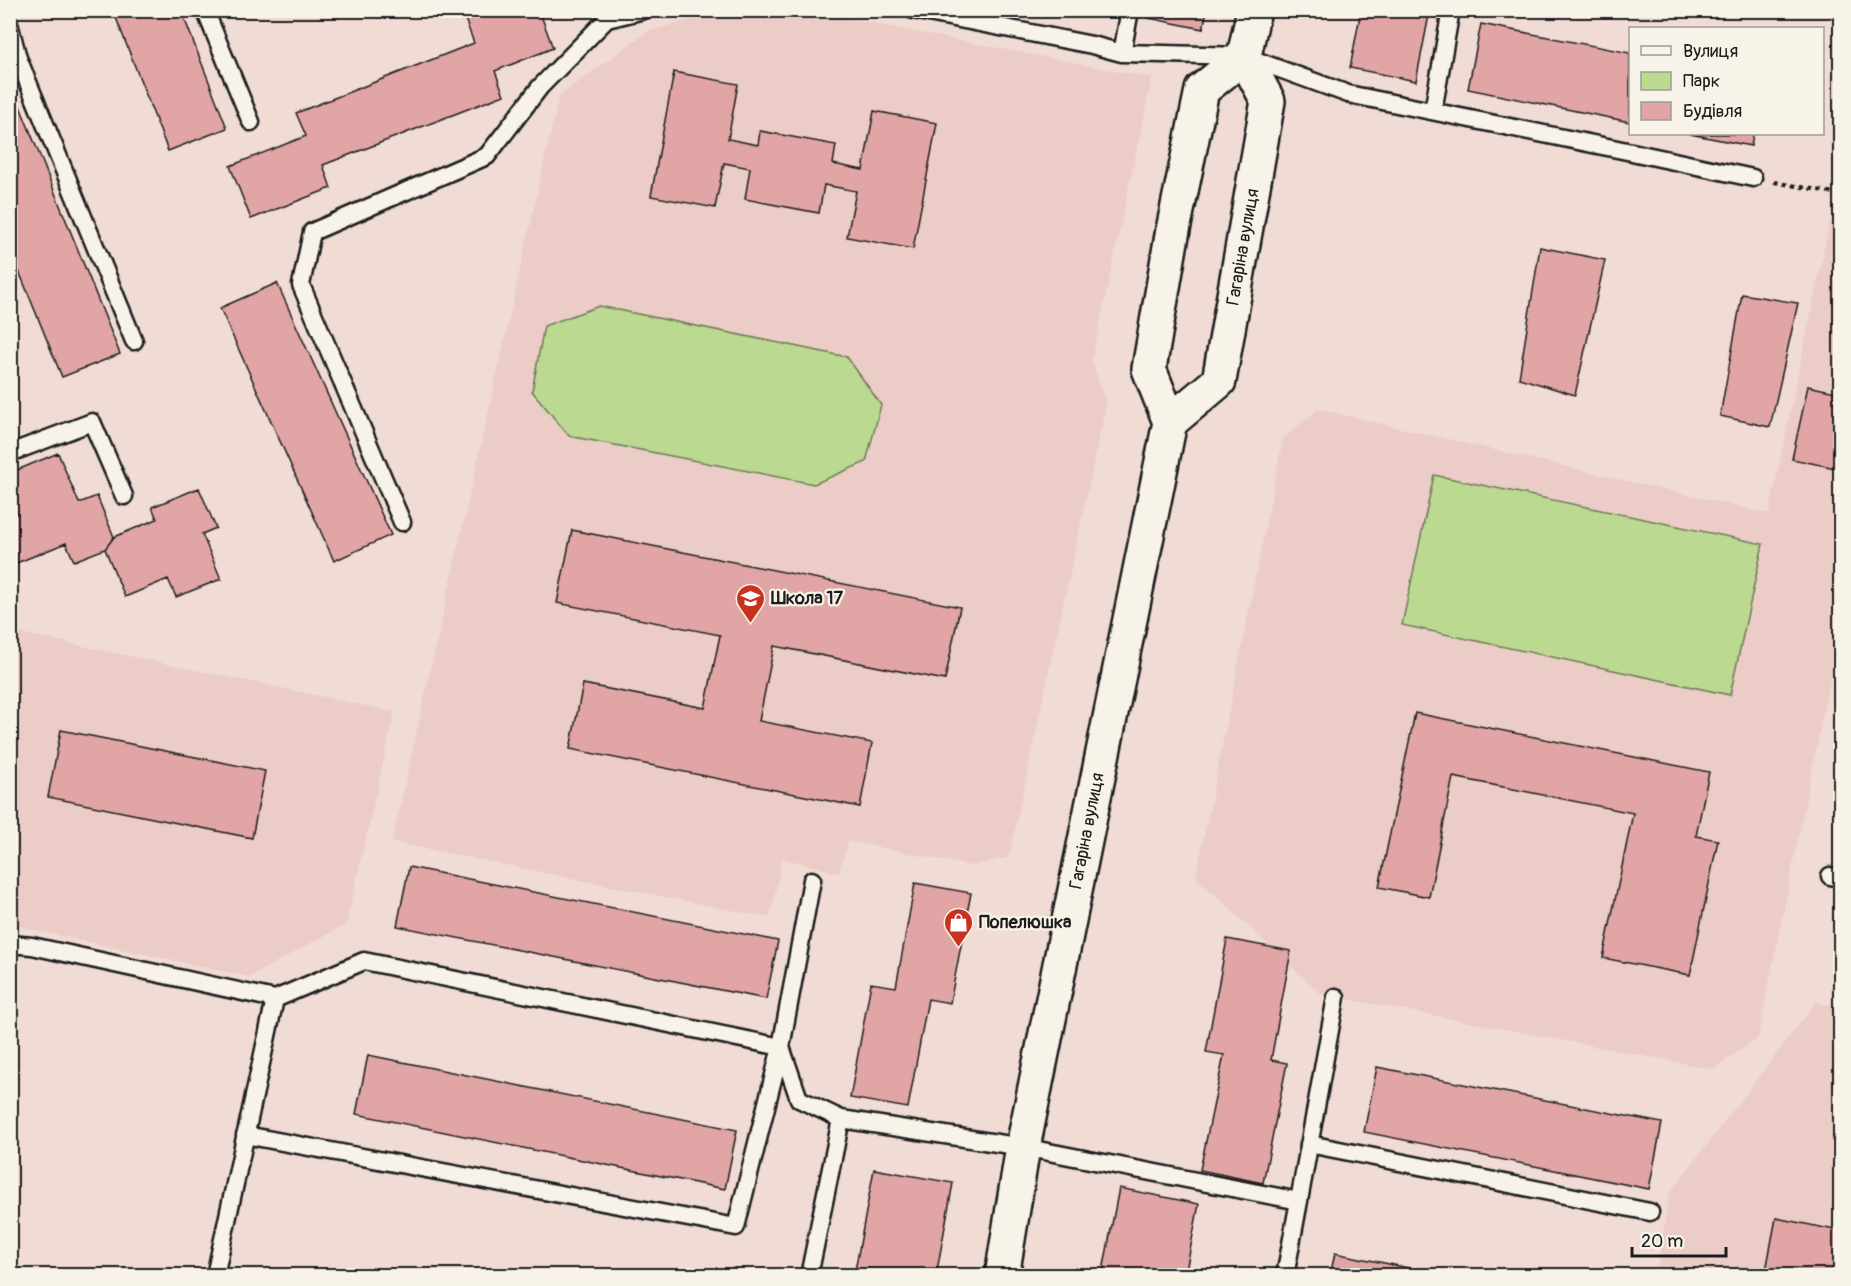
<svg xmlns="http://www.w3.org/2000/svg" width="1851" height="1286" viewBox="0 0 1851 1286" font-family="Pangolin,sans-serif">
	<rect width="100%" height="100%" fill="#f0dcd4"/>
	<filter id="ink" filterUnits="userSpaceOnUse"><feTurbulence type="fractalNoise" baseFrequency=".0167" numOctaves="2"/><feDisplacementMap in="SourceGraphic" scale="12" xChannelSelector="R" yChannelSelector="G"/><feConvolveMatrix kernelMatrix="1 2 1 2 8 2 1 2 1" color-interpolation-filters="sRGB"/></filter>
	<g filter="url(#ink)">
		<path fill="#ebccc6" d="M731 10 809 11 1152 78 1092 360 1106 405 1009 857 972 866 848 841 839 873 782 858 770 918 392 842 559 96 648 31Z
			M1830 221 1840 222V629L1758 1038 1713 1069 1321 994 1196 877 1283 439 1318 409 1769 514Z
			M11 631 395 712 346 924 249 977 11 925Z
			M1816 1002 1840 1007V1275L1657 1276 1669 1194Z"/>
		<path fill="#bbd991" stroke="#6c7a56" stroke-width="1.5" d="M599 306 847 357 881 405 866 462 814 484 569 436 532 391 544 326Z
			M1434 475 1763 544 1730 695 1402 625Z"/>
		<path fill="#e0a5a4" stroke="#1c1c1c" stroke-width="1.5" d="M113 10H181L227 128 168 151Z
			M487 10H539L553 48 495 71 504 95 323 165 331 188 251 219 230 166 306 136 296 113 474 43 465 19Z
			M1149 10H1207L1203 29 1148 18Z
			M1361 10H1430L1416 81 1350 68Z
			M1481 24 1630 53V122L1468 89Z
			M674 72 738 84 728 139 758 145 760 131 836 145 833 164 863 170 874 111 937 123 913 249 847 237 856 191 824 185 819 213 745 199 750 168 724 163 715 208 651 196Z
			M17 99 120 354 62 377 10 249V102Z
			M1690 134H1753L1751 146Z
			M1540 247 1605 260 1575 395 1519 378Z
			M277 283 391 535 334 561 220 308Z
			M1742 294 1798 303 1770 427 1720 416Z
			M1808 386 1840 393V469L1792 459Z
			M58 453 79 503 97 496 114 537 105 549 74 561 66 543 14 564 10 557V516L17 514 10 497V473Z
			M199 488 216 528 202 534 221 579 176 597 168 579 125 597 105 549 114 537 157 519 152 507Z
			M572 530 960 607 945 680 774 646 759 721 872 743 860 807 570 749 583 684 705 708 720 635 557 603Z
			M1415 713 1709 772 1696 836 1718 840 1690 975 1603 958 1633 813 1453 777 1429 897 1379 887Z
			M61 730 265 771 252 838 48 797Z
			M409 867 778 941 766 999 397 926Z
			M915 883 971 893 950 1003 928 999 908 1108 850 1098 871 983 896 987Z
			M1227 939 1291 951 1271 1060 1287 1063 1263 1183 1200 1170 1224 1055 1206 1052Z
			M368 1055 737 1130 725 1189 356 1114Z
			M1377 1067 1662 1123 1649 1189 1364 1132Z
			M874 1169 953 1183 936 1276H854Z
			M1119 1188 1199 1204 1185 1276H1102Z
			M1776 1218 1840 1231 1832 1276H1765Z
			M1335 1253 1448 1276H1330Z"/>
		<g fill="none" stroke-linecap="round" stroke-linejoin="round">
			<defs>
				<path id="service" d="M205 10 251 122
					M913 10 1092 45 1122 53 1244 56 1348 94 1627 151 1753 178
					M10 27 18 58 134 341
					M1122 53 1130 10
					M1433 111 1451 10
					M10 453 92 422 124 496
					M402 522 301 285 312 232 487 156 540 87 607 19 644 10
					M1830 876 1840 878
					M10 944 32 946 275 999 215 1276
					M275 999 364 961 781 1047 799 1099 841 1119
					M245 1135 736 1227 781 1047 812 880
					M1309 1144 1650 1212
					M809 1276 841 1119 1023 1147 1299 1201 1336 997
					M1285 1276 1299 1201"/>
				<path id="minor" d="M1170 422 1219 381 1268 101 1244 56
					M1002 1276 1023 1147 1170 422 1149 369 1172 235 1202 90 1244 56 1254 10"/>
			</defs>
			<use href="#service" stroke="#1c1c1c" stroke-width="21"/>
			<use href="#minor" stroke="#1c1c1c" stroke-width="38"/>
			<path stroke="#1c1c1c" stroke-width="4" stroke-dasharray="4.5 4.5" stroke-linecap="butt" d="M1774 182 1840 194"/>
			<use href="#service" stroke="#f7f3e8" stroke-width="16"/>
			<use href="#minor" stroke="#f7f3e8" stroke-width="33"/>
		</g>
	</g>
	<defs>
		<symbol id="school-pin" viewBox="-11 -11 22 30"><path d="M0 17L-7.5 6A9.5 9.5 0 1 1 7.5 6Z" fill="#c8321e" stroke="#f7f3e8"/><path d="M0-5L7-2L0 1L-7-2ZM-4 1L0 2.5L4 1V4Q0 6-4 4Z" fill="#fff"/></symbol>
		<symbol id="shop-pin" viewBox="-11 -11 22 30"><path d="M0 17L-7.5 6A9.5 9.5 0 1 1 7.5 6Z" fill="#c8321e" stroke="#f7f3e8"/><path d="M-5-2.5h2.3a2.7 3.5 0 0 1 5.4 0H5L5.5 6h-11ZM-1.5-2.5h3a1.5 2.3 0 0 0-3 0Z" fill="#fff"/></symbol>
	</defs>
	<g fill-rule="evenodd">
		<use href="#school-pin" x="734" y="582" width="33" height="45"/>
		<use href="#shop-pin" x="942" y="906" width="33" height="45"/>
	</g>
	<g text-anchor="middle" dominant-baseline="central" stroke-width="4.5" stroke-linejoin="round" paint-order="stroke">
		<g font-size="18" fill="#1c1c1c" stroke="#f7f3e8">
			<text transform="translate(1243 247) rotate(-80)">Гагаріна вулиця</text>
			<text transform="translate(1087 831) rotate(-79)">Гагаріна вулиця</text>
		</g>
		<g font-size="18" font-weight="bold" fill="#1c1c1c" stroke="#f7f3e8" text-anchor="start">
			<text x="771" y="598">Школа 17</text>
			<text x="979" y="922">Попелюшка</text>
		</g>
	</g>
	<rect width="1851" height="1286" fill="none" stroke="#f7f3e8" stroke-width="36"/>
	<rect x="18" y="18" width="1815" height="1250" fill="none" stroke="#1c1c1c" stroke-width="2" filter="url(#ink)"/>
	<rect x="1629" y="27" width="195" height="108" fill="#f7f3e8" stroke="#9f9d96" stroke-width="1.5"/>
	<rect x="1641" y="46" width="30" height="9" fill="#f7f3e8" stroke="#9f9d96" stroke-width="1.5"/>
	<text x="1683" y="57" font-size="18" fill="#1c1c1c">Вулиця</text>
	<rect x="1641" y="72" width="30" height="18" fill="#bbd991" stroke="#9f9d96" stroke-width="1.5"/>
	<text x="1683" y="87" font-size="18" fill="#1c1c1c">Парк</text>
	<rect x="1641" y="102" width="30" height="18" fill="#e0a5a4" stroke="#9f9d96" stroke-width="1.5"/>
	<text x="1683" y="117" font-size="18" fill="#1c1c1c">Будівля</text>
	<path d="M1632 1247v9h94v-9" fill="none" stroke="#1c1c1c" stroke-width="3"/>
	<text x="1641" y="1247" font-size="18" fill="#1c1c1c" stroke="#f7f3e8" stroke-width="4.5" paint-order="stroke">20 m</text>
</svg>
